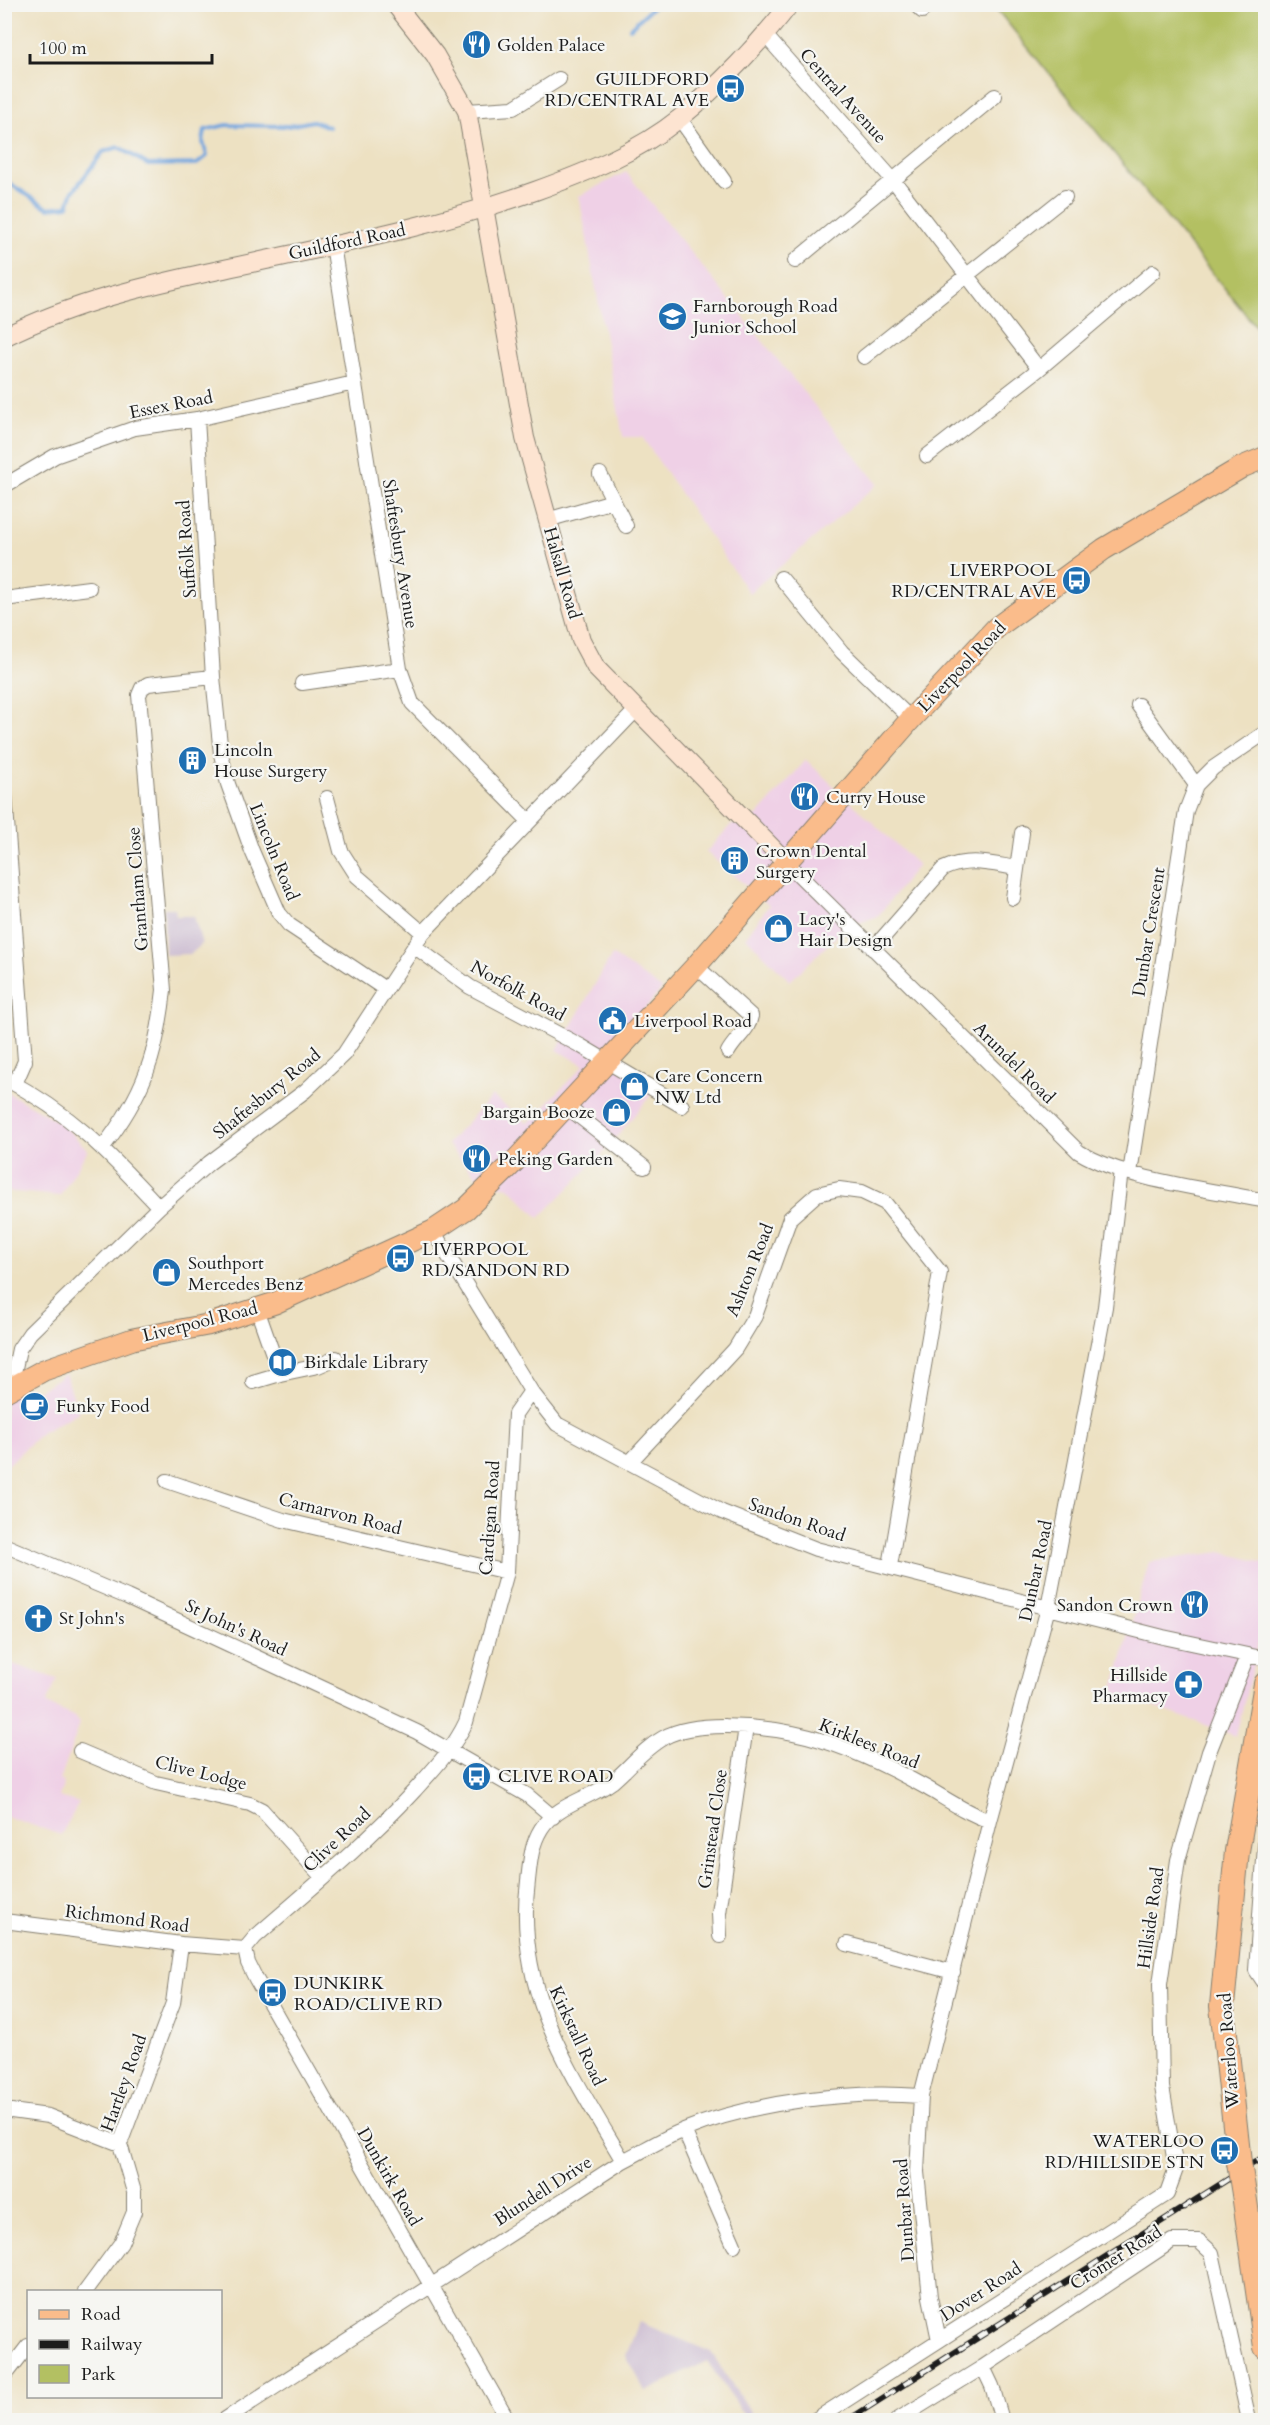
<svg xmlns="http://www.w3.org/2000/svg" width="1270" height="2425" viewBox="0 0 1270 2425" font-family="Cardo,serif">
	<rect width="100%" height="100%" fill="#f6f6f2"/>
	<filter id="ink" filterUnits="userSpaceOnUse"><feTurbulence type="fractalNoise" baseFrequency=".0167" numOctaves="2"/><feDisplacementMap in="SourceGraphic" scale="12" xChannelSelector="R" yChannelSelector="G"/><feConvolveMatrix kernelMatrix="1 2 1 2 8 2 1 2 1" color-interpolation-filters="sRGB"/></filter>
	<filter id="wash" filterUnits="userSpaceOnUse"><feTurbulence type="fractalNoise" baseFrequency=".008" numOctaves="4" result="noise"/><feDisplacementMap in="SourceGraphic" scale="24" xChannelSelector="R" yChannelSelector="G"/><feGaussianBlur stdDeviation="1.35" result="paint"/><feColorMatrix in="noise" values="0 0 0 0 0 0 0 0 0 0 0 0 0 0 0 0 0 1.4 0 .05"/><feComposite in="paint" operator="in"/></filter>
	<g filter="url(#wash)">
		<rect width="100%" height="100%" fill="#ede1c2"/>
		<path fill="#efd0e6" d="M626 172 878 484 749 593 642 437H623L579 196Z
			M806 760 918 865 878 916 845 928 790 981 746 937 769 905 706 852 730 826 757 816Z
			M612 955 662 989 607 1052 659 1085 607 1149 539 1218 509 1187 483 1183 447 1144 492 1096 528 1123 584 1065 557 1050Z
			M5 1091 62 1124 88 1150 60 1196 5 1191Z
			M65 1374 79 1412 41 1433 5 1468V1384L23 1400Z
			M1221 1552 1265 1563V1615L1236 1736 1113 1692 1149 1562Z
			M4 1661 57 1679 46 1704 73 1716 80 1723 60 1780 64 1782 59 1797 79 1803 61 1835 5 1816Z"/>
		<path fill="#cdbed2" d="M164 908H175L176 916H194L202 944 191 954 165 955Z
			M639 2322 711 2352 755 2420H747L707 2361 646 2392 626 2356Z"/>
		<path fill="#b3c062" stroke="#686e3f" stroke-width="1.5" d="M993 5H1265V324L1257 328Z"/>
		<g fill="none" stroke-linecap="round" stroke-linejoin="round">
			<path stroke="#70a3dc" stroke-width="4" d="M630 28 656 4
				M4 180 48 208 68 206 72 193 103 152 119 147 148 165 197 164 207 156 203 142 205 130 226 125 288 126 313 121 329 127"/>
		</g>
	</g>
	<g filter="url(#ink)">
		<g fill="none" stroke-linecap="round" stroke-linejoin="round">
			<defs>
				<path id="street" d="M915 4 922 11
					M766 36 894 181 1039 369
					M467 111 513 108 559 79
					M680 119 724 181
					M333 245 400 669 412 703 529 821
					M795 261 995 96
					M864 357 1065 197
					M197 419 213 677 221 754 228 784 252 851 279 913 289 925 385 989
					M927 456 1039 369 1153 272
					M600 474 626 526
					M4 486 55 456 135 428 197 419 354 383
					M547 520 613 501
					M781 578 842 652 911 719
					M4 599 89 588
					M302 683 400 669
					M1138 705 1196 785
					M4 781 25 1061 15 1084
					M327 798 341 851 357 876 423 933
					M787 863 1079 1152C1128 1181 1209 1189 1266 1201
					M1013 898 1022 833
					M414 946 470 987 581 1046 682 1106
					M873 949 943 869C968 857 991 864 1017 868
					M696 966 751 1016C749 1030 735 1039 728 1052
					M4 1078C73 1115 107 1151 159 1207
					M566 1106 644 1167
					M103 1147C144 1094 157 1055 164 990L139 695 142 688 148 684 213 677
					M1130 1173 1186 811 1196 785 1213 768 1266 732
					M433 1231 531 1391 557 1424 722 1512 816 1549 1163 1637 1266 1659
					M257 1309 280 1374 318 1366 336 1358
					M253 1382 280 1374
					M11 1387 19 1349 30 1333 159 1207 209 1163 305 1091 344 1054 423 933 636 710
					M630 1462 735 1349 755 1316 790 1218 817 1194 839 1189 862 1192 885 1203 940 1272 890 1566
					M167 1481 283 1520 507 1572
					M4 1545 127 1597 417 1732 527 1795 553 1817
					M80 1751 156 1783 250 1804 262 1810 323 1878
					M1266 1832 1256 1970 1266 1985
					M4 1921 181 1944 245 1949
					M720 1936 719 1913 746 1727
					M847 1944 953 1972
					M245 1949 255 1937C309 1890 365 1844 414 1791 433 1770 454 1748 466 1722L507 1572 515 1414 531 1391
					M245 1949 248 1963 256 1979 508 2420
					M4 2110 48 2116 120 2144
					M684 2130 734 2245
					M623 2161C570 2071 514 1990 528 1881 530 1863 531 1845 541 1829 555 1805 591 1798 612 1782 630 1767 643 1749 663 1738 695 1720 758 1726 793 1733 838 1742 886 1765 927 1788 948 1800 966 1813 990 1821
					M85 2292 121 2243 134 2212V2192L120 2144 173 2003 181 1944
					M939 2340 930 2297 917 2172 921 2096 990 1821 1048 1608 1105 1307 1121 1170
					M983 2367 992 2386 1002 2420
					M4 2377 28 2346
					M224 2420 623 2161C643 2151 663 2138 684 2130 752 2102 849 2090 921 2096
					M815 2420 1167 2194 1176 2169 1162 2087 1160 1984 1178 1860 1209 1752 1247 1656
					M897 2420 983 2367 1172 2241H1199L1212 2253 1249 2420"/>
				<path id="secondary" d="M395 4 435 55 467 111 525 438 581 640 596 668 787 863
					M4 337C74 302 148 285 224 269 329 246 434 227 535 191 585 173 638 152 680 118 718 87 760 43 790 4"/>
				<path id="primary" d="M4 1392 44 1370 133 1339 207 1325 275 1303 433 1231 466 1209 515 1161 696 966 911 719 996 628 1104 549 1242 467 1266 457"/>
				<path id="highway" d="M1239 2163 1222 2006 1237 1851 1266 1684
					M1244 2194 1266 2347"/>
			</defs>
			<use href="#street" stroke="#847e6f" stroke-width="16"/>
			<use href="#secondary" stroke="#847e6f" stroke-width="20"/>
			<use href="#primary" stroke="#847e6f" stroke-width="23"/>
			<use href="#highway" stroke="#847e6f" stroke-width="26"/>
			<use href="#street" stroke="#fff" stroke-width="14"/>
			<use href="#secondary" stroke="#fde4d1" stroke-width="18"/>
			<use href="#primary" stroke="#fabc8b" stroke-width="21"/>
			<use href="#highway" stroke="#fabc8b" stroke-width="24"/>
			<defs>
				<path id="rail" d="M848 2420 1260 2159"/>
			</defs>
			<use href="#rail" stroke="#1c1c1c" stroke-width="6"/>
			<use href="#rail" stroke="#f6f6f2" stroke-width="4" stroke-dasharray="11" stroke-linecap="butt"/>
			<defs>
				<path id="highway-bridge" d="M1239 2163 1244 2194"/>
			</defs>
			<use href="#highway-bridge" stroke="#847e6f" stroke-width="26" stroke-linecap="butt"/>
			<use href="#highway-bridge" stroke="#fabc8b" stroke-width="24"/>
		</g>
	</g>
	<defs>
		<symbol id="restaurant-disc" viewBox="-11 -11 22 22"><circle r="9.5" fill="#1f6fb2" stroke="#f6f6f2"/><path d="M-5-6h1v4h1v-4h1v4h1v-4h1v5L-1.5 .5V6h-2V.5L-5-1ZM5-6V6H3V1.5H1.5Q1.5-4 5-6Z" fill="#fff"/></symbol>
		<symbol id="bus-disc" viewBox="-11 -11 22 22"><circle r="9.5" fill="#1f6fb2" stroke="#f6f6f2"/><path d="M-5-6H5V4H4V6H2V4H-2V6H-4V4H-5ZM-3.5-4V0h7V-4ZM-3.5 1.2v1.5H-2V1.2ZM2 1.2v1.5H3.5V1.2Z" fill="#fff"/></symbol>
		<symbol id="school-disc" viewBox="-11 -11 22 22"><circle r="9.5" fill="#1f6fb2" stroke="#f6f6f2"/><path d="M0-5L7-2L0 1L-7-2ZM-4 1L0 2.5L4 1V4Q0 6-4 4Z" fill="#fff"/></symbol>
		<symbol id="building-disc" viewBox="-11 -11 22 22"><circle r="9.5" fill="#1f6fb2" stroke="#f6f6f2"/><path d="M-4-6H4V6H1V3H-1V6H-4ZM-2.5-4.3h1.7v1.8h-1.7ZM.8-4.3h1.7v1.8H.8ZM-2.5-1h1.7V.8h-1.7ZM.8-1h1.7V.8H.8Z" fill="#fff"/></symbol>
		<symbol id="shop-disc" viewBox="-11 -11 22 22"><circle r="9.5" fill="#1f6fb2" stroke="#f6f6f2"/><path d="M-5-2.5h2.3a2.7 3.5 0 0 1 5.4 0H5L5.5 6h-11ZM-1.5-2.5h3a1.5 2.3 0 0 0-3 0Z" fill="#fff"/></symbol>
		<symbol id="civic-disc" viewBox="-11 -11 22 22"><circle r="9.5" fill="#1f6fb2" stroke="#f6f6f2"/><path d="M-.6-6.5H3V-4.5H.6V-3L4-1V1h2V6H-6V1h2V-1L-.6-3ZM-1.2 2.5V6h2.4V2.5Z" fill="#fff"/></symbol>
		<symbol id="library-disc" viewBox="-11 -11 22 22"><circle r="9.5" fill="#1f6fb2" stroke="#f6f6f2"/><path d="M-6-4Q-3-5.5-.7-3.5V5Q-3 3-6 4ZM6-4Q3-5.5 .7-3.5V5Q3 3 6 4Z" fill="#fff"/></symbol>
		<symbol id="cafe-disc" viewBox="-11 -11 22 22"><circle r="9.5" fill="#1f6fb2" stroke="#f6f6f2"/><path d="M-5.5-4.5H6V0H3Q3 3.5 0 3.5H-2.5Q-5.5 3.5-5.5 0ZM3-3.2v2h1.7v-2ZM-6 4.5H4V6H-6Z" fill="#fff"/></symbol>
		<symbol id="church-disc" viewBox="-11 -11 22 22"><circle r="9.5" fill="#1f6fb2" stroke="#f6f6f2"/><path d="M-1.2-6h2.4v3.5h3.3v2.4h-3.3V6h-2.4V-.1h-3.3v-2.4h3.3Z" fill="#fff"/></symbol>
		<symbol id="pharmacy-disc" viewBox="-11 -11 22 22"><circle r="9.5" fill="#1f6fb2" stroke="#f6f6f2"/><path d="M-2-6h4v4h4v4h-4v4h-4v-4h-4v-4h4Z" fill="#fff"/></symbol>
	</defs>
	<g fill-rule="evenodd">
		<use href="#restaurant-disc" x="460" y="28" width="33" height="33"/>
		<use href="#bus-disc" x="714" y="72" width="33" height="33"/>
		<use href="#school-disc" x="656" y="300" width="33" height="33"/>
		<use href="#bus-disc" x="1060" y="564" width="33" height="33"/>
		<use href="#building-disc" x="176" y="744" width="33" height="33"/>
		<use href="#restaurant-disc" x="788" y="780" width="33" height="33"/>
		<use href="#building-disc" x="718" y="844" width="33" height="33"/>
		<use href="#shop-disc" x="762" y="912" width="33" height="33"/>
		<use href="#civic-disc" x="596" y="1004" width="33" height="33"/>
		<use href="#shop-disc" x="618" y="1070" width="33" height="33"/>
		<use href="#shop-disc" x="600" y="1096" width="33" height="33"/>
		<use href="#restaurant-disc" x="460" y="1142" width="33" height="33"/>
		<use href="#bus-disc" x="384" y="1242" width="33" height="33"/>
		<use href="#shop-disc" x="150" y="1256" width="33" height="33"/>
		<use href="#library-disc" x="266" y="1346" width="33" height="33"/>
		<use href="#cafe-disc" x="18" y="1390" width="33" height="33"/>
		<use href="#restaurant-disc" x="1178" y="1588" width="33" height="33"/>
		<use href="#church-disc" x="22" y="1602" width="33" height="33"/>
		<use href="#pharmacy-disc" x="1172" y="1668" width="33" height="33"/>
		<use href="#bus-disc" x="460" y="1760" width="33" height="33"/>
		<use href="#bus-disc" x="256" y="1976" width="33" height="33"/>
		<use href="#bus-disc" x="1208" y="2134" width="33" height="33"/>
	</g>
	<g text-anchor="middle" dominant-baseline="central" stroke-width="4.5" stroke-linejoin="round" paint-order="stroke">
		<g font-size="18" fill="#1c1c1c" stroke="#f6f6f2" text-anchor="start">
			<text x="497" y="45">Golden Palace</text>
			<text x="709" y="79" text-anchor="end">GUILDFORD<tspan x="709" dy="21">RD/CENTRAL AVE</tspan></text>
			<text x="693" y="306">Farnborough Road<tspan x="693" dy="21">Junior School</tspan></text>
			<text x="1056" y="570" text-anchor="end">LIVERPOOL<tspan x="1056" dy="21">RD/CENTRAL AVE</tspan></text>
			<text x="214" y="750">Lincoln<tspan x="214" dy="21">House Surgery</tspan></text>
			<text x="826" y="797">Curry House</text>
			<text x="756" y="851">Crown Dental<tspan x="756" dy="21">Surgery</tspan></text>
			<text x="799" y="919">Lacy's<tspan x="799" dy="21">Hair Design</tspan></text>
			<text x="634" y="1021">Liverpool Road</text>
			<text x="655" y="1076">Care Concern<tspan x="655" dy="21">NW Ltd</tspan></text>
			<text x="595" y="1112" text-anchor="end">Bargain Booze</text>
			<text x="498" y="1159">Peking Garden</text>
			<text x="422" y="1249">LIVERPOOL<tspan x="422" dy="21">RD/SANDON RD</tspan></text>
			<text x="188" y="1263">Southport<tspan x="188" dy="21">Mercedes Benz</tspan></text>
			<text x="304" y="1362">Birkdale Library</text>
			<text x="56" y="1406">Funky Food</text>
			<text x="1173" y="1605" text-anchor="end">Sandon Crown</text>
			<text x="59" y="1618">St John's</text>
			<text x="1168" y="1675" text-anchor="end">Hillside<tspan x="1168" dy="21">Pharmacy</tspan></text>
			<text x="498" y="1776">CLIVE ROAD</text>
			<text x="294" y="1983">DUNKIRK<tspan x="294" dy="21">ROAD/CLIVE RD</tspan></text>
			<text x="1204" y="2141" text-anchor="end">WATERLOO<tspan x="1204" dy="21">RD/HILLSIDE STN</tspan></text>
		</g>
		<g font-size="18" fill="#1c1c1c" stroke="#f6f6f2">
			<text transform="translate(843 96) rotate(48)">Central Avenue</text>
			<text transform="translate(347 242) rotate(-12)">Guildford Road</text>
			<text transform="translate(171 405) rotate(-11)">Essex Road</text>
			<text transform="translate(187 549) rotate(-94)">Suffolk Road</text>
			<text transform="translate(400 554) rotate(81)">Shaftesbury Avenue</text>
			<text transform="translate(562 573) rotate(74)">Halsall Road</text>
			<text transform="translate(962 667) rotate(-46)">Liverpool Road</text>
			<text transform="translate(274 852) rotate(68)">Lincoln Road</text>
			<text transform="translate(138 889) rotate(-94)">Grantham Close</text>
			<text transform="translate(1149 932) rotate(-81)">Dunbar Crescent</text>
			<text transform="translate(518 991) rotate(29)">Norfolk Road</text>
			<text transform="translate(1014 1063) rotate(45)">Arundel Road</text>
			<text transform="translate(267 1094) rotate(-39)">Shaftesbury Road</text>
			<text transform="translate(750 1270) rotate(-68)">Ashton Road</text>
			<text transform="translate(200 1322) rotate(-14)">Liverpool Road</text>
			<text transform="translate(340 1514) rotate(14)">Carnarvon Road</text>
			<text transform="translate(490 1518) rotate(-86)">Cardigan Road</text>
			<text transform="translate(797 1520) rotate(19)">Sandon Road</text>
			<text transform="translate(1036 1571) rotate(-78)">Dunbar Road</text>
			<text transform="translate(236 1628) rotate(25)">St John's Road</text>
			<text transform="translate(869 1744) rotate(22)">Kirklees Road</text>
			<text transform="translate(201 1773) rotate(14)">Clive Lodge</text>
			<text transform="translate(713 1829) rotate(-82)">Grinstead Close</text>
			<text transform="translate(337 1840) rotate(-43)">Clive Road</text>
			<text transform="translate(1151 1918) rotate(-82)">Hillside Road</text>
			<text transform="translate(127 1919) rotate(7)">Richmond Road</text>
			<text transform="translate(577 2036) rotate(65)">Kirkstall Road</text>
			<text transform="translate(1229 2051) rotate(-94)">Waterloo Road</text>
			<text transform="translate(124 2083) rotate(-70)">Hartley Road</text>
			<text transform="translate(389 2177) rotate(60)">Dunkirk Road</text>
			<text transform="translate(543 2191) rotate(-33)">Blundell Drive</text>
			<text transform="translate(905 2210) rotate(-94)">Dunbar Road</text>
			<text transform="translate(1116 2258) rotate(-32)">Cromer Road</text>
			<text transform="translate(981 2292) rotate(-33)">Dover Road</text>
		</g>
	</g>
	<rect width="1270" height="2425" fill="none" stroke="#f6f6f2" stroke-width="24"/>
	<rect x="27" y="2290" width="195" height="108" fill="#f6f6f2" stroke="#9f9f9c" stroke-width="1.5"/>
	<rect x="39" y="2310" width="30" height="9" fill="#fabc8b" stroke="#9f9f9c" stroke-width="1.5"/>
	<text x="81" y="2320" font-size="18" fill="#1c1c1c">Road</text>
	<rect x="39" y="2340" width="30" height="9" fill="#1c1c1c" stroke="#9f9f9c" stroke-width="1.5"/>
	<text x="81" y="2350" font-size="18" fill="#1c1c1c">Railway</text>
	<rect x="39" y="2365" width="30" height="18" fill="#b3c062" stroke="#9f9f9c" stroke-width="1.5"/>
	<text x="81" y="2380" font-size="18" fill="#1c1c1c">Park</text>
	<path d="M30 54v9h182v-9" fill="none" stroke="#1c1c1c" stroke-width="3"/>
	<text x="39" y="54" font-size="18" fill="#1c1c1c" stroke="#f6f6f2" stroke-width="4.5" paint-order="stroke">100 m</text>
</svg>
